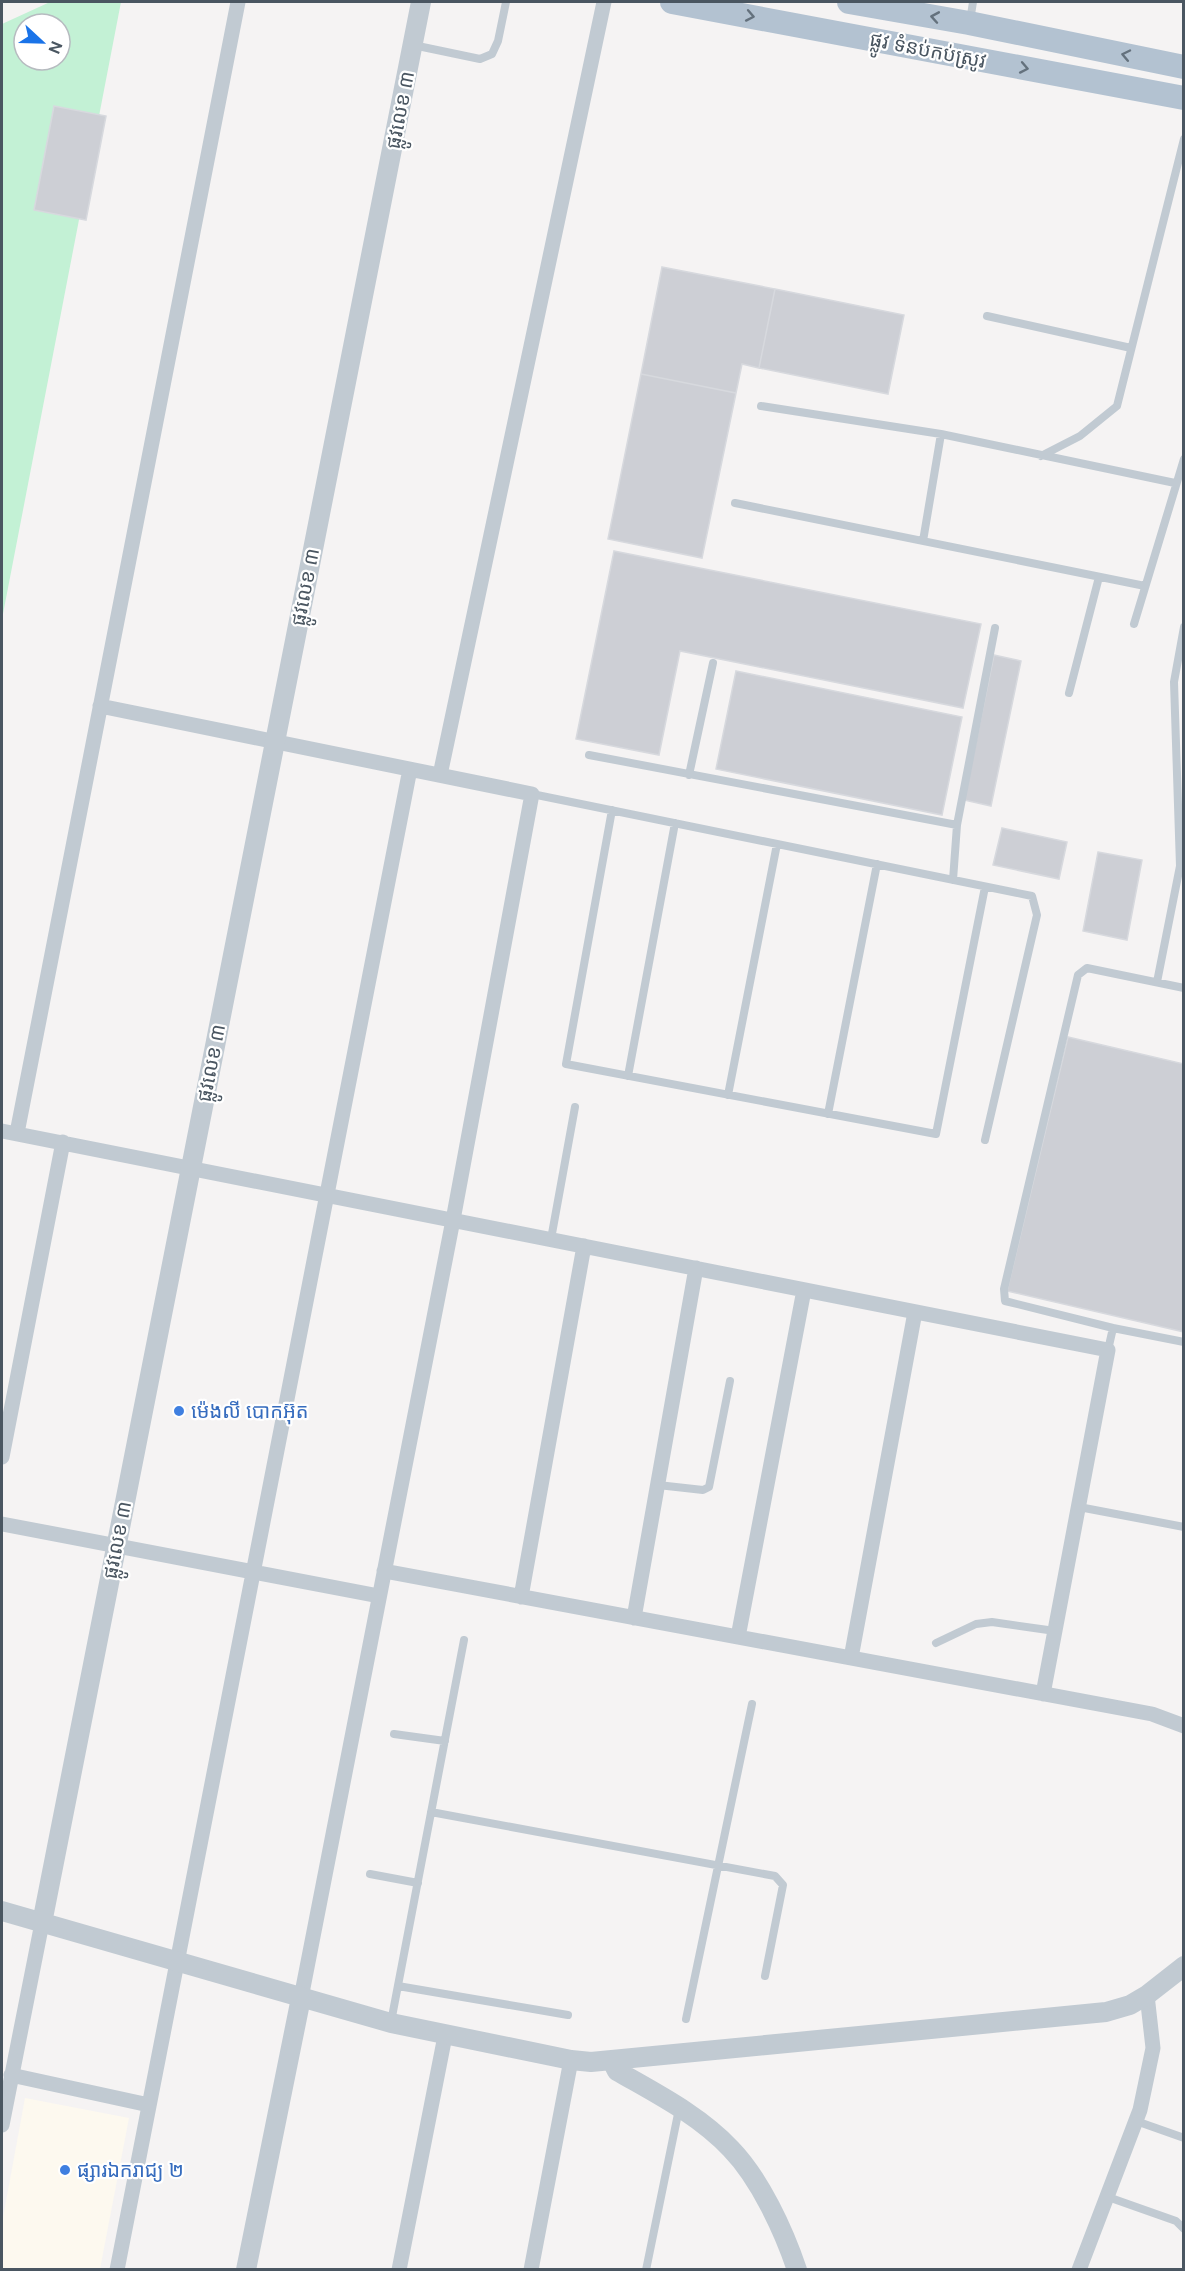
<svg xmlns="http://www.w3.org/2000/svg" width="1185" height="2271" viewBox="0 0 1185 2271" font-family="'DM Sans','Noto Sans Khmer',sans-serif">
	<rect width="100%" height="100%" fill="#f5f3f3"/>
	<path fill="#fdf9ef" d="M25 2098 129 2118 100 2269H2V2223Z"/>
	<path fill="#c3f1d5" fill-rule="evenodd" d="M50 2H121L2 619V24ZM24 24H60V60H24Z"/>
	<path fill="#cdcfd5" stroke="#d7d9de" stroke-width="1.5" d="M54 106 106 116 86 220 34 210Z
		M662 267 775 289 759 368 742 364 736 393 641 374Z
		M775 289 904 315 888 394 759 368Z
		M641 374 736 393 702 558 608 539Z
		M614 551 981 624 963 708 680 651 659 755 576 739Z
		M994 655 1021 661 991 806 964 800Z
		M736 671 962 717 942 815 716 769Z
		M1002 828 1067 842 1059 879 993 865Z
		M1098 852 1142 860 1127 940 1083 931Z
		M1068 1037 1184 1064V1332L1007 1291Z"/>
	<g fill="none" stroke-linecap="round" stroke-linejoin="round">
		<path stroke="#c1cad2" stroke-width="8" d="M970 21 973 2
			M413 45 480 59 492 54 498 41 506 2
			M987 316 1131 348
			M761 406 941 434 1175 483
			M1041 456 1080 436 1117 406 1184 139
			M735 503 1145 586
			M923 541 941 434
			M1134 624 1184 459
			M1069 693 1099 577
			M589 755 957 825
			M689 775 713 663
			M532 794 1032 896 1037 915 985 1140
			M612 810 566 1064 936 1134 985 887
			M953 880 957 825 995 628
			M1157 982 1180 866 1174 682 1184 627
			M628 1076 675 823
			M728 1095 777 844
			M828 1114 877 864
			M551 1239 575 1107
			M1113 1328 1184 1342
			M1108 1350 1113 1328 1005 1301 1004 1289 1078 975 1087 968 1184 988
			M658 1485 703 1490 709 1487 730 1381
			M1079 1507 1184 1527
			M936 1643 976 1624 992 1622 1055 1631
			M394 1734 445 1741
			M431 1812 775 1876 783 1885 765 1976
			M370 1874 418 1883
			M398 1986 568 2015
			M686 2019 752 1704
			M391 2022 464 1640
			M1136 2121 1184 2138
			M1108 2197 1176 2221 1184 2229
			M646 2270 679 2109"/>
		<path stroke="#c1cad2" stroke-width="15" d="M100 706 532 794 453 1220 301 1998
			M440 775 604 2
			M2 1131 1108 1350 1043 1694
			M17 1133 238 2
			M2 1457 63 1142
			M2 1524 379 1596
			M384 1571 1152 1714 1184 1726
			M521 1597 584 1246
			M634 1618 696 1268
			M738 1637 804 1290
			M851 1658 915 1312
			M11 2075 149 2105
			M2 2125 42 1923
			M117 2270 410 769
			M399 2270 445 2036
			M531 2270 571 2060
			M1079 2270 1140 2110 1153 2048 1147 1995"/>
		<path stroke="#c1cad2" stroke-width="20" d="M2 1911 391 2023 571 2060 591 2062 1106 2012 1130 2005 1147 1995 1184 1966
			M42 1923 421 2
			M612 2061 617 2071C657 2094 699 2115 731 2149 760 2179 784 2231 797 2270
			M246 2270 301 1998"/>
		<path stroke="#b3c2d1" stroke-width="24" d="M672 2 1184 98
			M849 2 969 23 1184 67"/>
	</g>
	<defs><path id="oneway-chevron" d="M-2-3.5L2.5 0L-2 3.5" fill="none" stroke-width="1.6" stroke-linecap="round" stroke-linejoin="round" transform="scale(1.5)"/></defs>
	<g stroke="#64717d">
		<use href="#oneway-chevron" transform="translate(750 16) rotate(11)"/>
		<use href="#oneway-chevron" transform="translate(935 17) rotate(-170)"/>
		<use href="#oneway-chevron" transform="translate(1126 55) rotate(-168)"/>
		<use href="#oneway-chevron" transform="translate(1024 68) rotate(11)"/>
	</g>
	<g fill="#3f7fe0" stroke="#fff" stroke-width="2">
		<circle cx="179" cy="1411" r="6"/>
		<circle cx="65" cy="2170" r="6"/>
	</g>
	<g text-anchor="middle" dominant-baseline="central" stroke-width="4.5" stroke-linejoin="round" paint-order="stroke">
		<g font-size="20" fill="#4a5661" stroke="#fff">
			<text transform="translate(928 50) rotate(11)">ផ្លូវ ទំនប់កប់ស្រូវ</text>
			<text transform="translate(400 110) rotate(-79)">ផ្លូវលេខ ៣</text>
			<text transform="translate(305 587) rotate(-79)">ផ្លូវលេខ ៣</text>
			<text transform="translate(211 1063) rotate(-79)">ផ្លូវលេខ ៣</text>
			<text transform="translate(117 1540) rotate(-79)">ផ្លូវលេខ ៣</text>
		</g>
		<g font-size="20" fill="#366cbe" stroke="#fff" text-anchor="start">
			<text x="191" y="1411">ម៉េងលី បោកអ៊ុត</text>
			<text x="77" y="2170">ផ្សារឯករាជ្យ ២</text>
		</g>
	</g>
	<rect width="1185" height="2271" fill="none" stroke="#4a5661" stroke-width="6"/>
	<g transform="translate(42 42) rotate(112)"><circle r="28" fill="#ffffff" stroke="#b7bbc0" stroke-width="1.5"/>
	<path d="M0-4.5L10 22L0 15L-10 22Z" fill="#1a73e8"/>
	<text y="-9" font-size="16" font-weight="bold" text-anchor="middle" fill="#4a5661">N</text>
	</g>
</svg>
